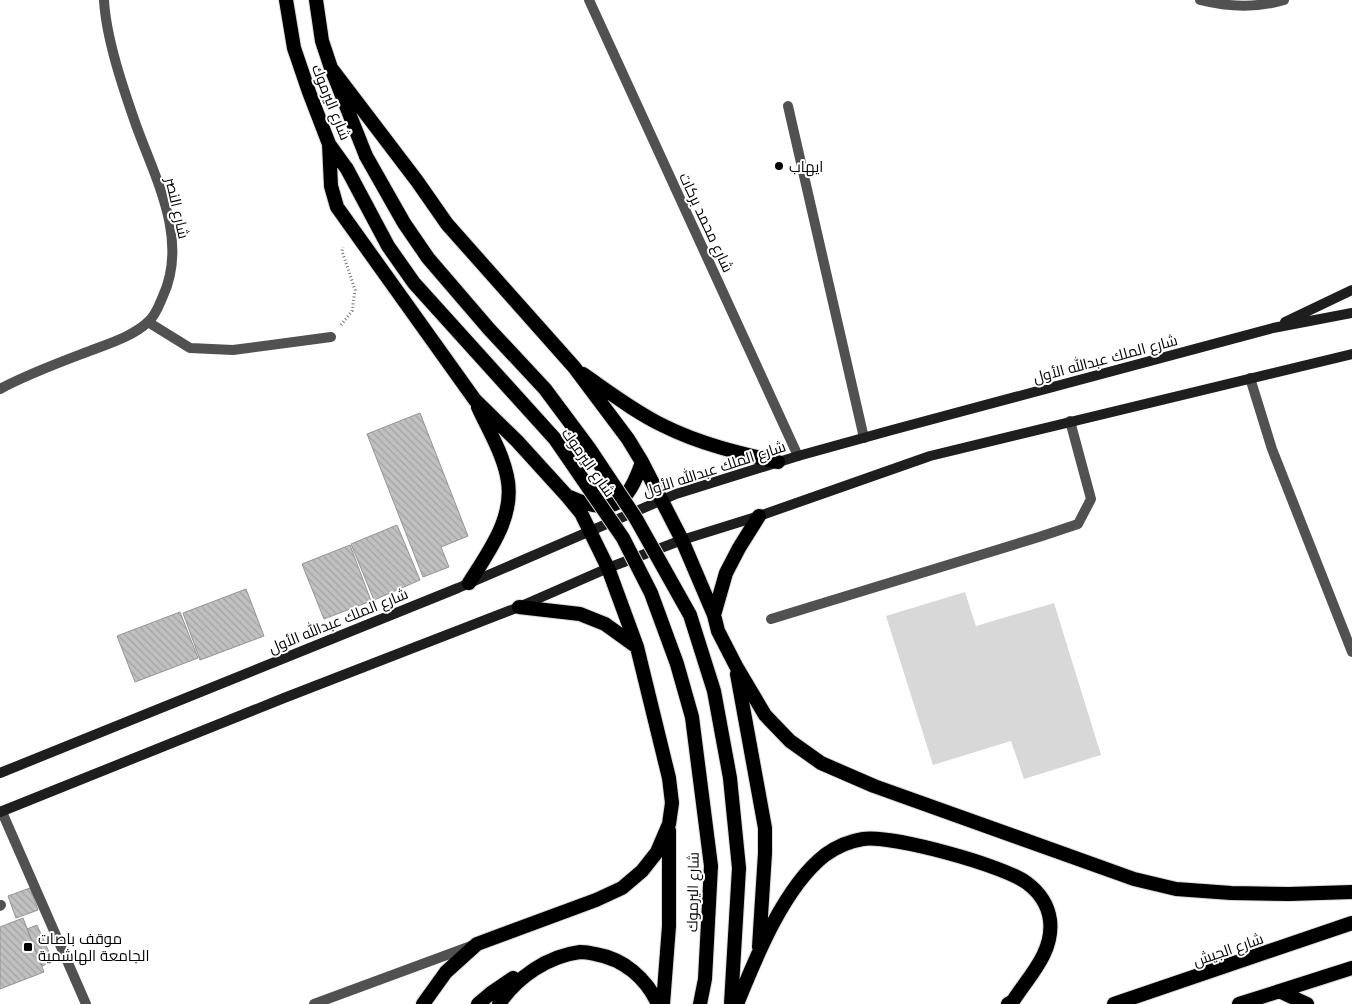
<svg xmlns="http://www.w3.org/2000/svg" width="1352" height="1004" viewBox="0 0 1352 1004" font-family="'Noto Sans',Cairo,sans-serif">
	<defs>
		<pattern id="building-back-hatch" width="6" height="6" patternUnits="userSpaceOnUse" patternTransform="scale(1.25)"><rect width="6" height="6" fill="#c0c0c0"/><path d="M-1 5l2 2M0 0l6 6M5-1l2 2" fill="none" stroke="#a3a3a3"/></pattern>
	</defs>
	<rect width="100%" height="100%" fill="#fff"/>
	<path fill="#d8d8d8" d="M965 592 980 639 976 626 1054 603 1101 755 1024 779 1011 741 933 765 886 616Z"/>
	<path fill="url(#building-back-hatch)" stroke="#959595" d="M420 413 468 536 441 547 449 567 423 577 367 434Z
		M397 525 420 580 374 600 351 544Z
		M350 545 371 601 324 619 302 564Z
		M246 589 264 636 200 660 183 613Z
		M180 612 198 658 135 682 117 636Z
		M30 888 38 910 16 918 8 896Z
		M23 918 44 972 0 989V927Z
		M37 925 53 961 42 966 27 929Z"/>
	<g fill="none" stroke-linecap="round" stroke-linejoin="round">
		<defs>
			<path id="trunk" d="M286 0 294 48 309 92 329 144 347 169
				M316 0 322 41 331 68 366 156
				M331 68 417 181 447 224 574 367 628 439 642 462 682 540 714 615 718 631 736 666 765 715 790 741 821 763 874 786 1134 879 1176 889 1231 893 1289 894 1352 892
				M329 144 331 186 337 207 475 400 517 441 567 496 581 513 608 568 637 647 669 778 672 803 669 824 657 852 642 871 622 888 596 900 477 944 446 972 423 1004
				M583 374C609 392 635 412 664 426 700 444 739 453 778 462
				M570 497C613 517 628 504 642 462
				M469 583C489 551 516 516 507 476 502 452 488 429 478 407
				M519 607 580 614 605 624 637 647
				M714 615 726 573 739 548 759 516
				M737 674 765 828V853L759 947
				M1279 991 1307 1004
				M478 1004 491 993 513 978
				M499 1004C517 977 548 956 580 952 585 952 591 953 595 954 624 959 646 978 658 1004
				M663 1004 669 926V830
				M700 1004 705 979 711 866
				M731 1004 739 868
				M737 1004C756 957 784 887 825 855 836 847 850 841 863 839 892 835 1003 865 1027 883 1039 892 1048 905 1050 920 1054 952 1029 976 1013 1001L1008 1004
				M1114 1004 1352 923
				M1239 1004 1352 968"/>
		</defs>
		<use href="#trunk" stroke="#dbdbdb" stroke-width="16"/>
		<path stroke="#737373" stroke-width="3" stroke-dasharray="1 2.5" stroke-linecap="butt" d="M341 325 352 311 355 290 342 251 343 247"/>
		<path stroke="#515151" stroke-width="10" d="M788 106 864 438
			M148 322 190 348 233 350 331 337
			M1250 378 1272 449 1352 652
			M771 619 1039 537 1078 524 1091 499 1070 421
			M0 906 1 905"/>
		<path stroke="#515151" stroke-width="10" d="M589 0 798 456
			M1200 0C1228 7 1257 8 1284 0
			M2 812 86 1004
			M314 1004 471 946"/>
		<path stroke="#515151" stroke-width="10" d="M0 389C28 374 58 363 87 352 107 344 132 337 148 322 156 315 159 305 163 296 189 239 155 178 136 125 123 88 106 38 104 0"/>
		<path stroke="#1e1e1e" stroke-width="10" d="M1285 322 1352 290
			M0 773 458 588 676 494 798 456 892 430 1273 328 1352 313
			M0 812 284 698 519 607 608 568 682 540 759 516 930 456 1352 354"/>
		<use href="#trunk" stroke="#000" stroke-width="14"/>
		<defs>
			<path id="trunk-bridge" d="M366 156 404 223 428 258 489 329 545 389 589 448 635 517 690 615 714 691 730 778 739 868
				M347 169 388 246 414 283 555 439 623 538 651 593 677 664 692 717 711 866"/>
		</defs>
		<use href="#trunk-bridge" stroke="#dbdbdb" stroke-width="16" stroke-linecap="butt"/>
		<use href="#trunk-bridge" stroke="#000" stroke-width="14"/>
	</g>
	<g fill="#000" stroke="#fff" stroke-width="2">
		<circle cx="779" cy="166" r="5"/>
		<rect x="23" y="942" width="10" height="10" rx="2.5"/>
	</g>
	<g text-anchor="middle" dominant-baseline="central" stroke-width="4" stroke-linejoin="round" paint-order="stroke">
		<g font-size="15" fill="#000" stroke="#fff">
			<text transform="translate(332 102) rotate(68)">شارع اليرموك</text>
			<text transform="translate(178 208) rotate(77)">شارع النصر</text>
			<text transform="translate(707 222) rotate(65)">شارع محمد بركات</text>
			<text transform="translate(1105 358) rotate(-15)">شارع الملك عبدالله الأول</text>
			<text transform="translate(589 462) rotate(55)">شارع اليرموك</text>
			<text transform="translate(714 468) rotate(-18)">شارع الملك عبدالله الأول</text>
			<text transform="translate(338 620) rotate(-22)">شارع الملك عبدالله الأول</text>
			<text transform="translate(692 892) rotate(-89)">شارع اليرموك</text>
			<text transform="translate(1228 949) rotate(-19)">شارع الجيش</text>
		</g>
		<g font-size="15" fill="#000" stroke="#fff" text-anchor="start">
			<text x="789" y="166">ايهاب</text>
			<text x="38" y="938">موقف باصات<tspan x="38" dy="17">الجامعة الهاشمية</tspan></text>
		</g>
	</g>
</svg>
